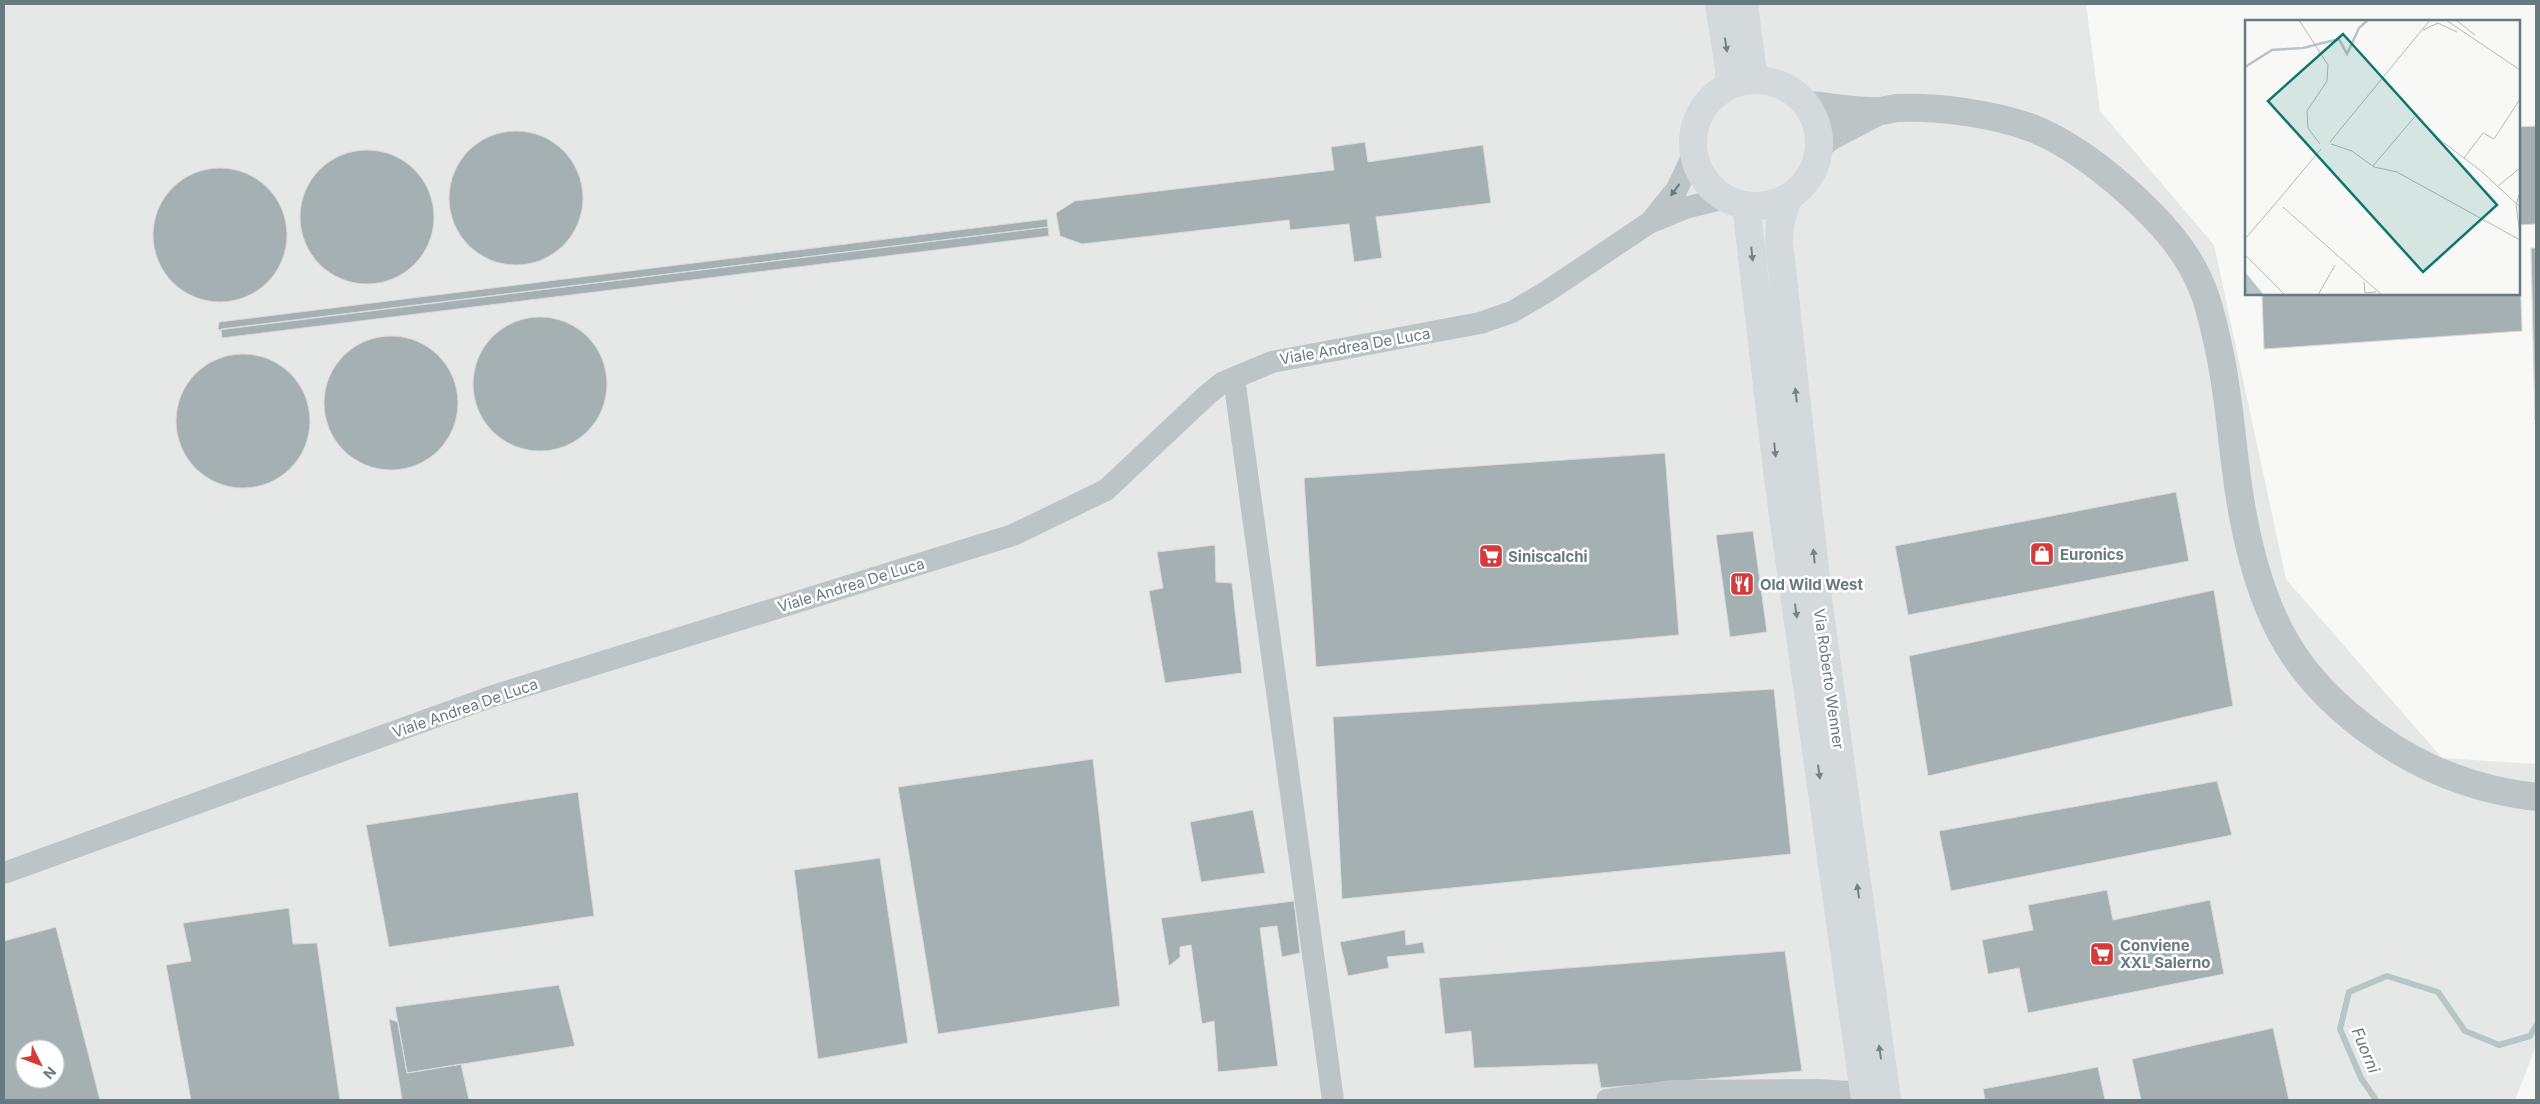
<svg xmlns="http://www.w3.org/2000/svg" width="2540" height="1104" viewBox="0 0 2540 1104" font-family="Inter,sans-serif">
	<rect width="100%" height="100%" fill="#f8f8f6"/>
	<path fill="#e6e8e7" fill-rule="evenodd" d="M4 4H2086L2100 111 2214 245 2286 579 2442 758 2536 764V1046L2515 1100H4ZM25 1049H55V1079H25Z"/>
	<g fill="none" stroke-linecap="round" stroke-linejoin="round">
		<path stroke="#b6c5c6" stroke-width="6" d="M2376 1100 2361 1078 2340 1029 2349 992 2387 976 2438 992 2465 1031 2499 1045 2530 1036 2536 1026"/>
	</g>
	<path fill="#a5b0b3" stroke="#dadad9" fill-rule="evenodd" d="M2536 126V224L2519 225V127Z
		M449 198a67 67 0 1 1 134 0a67 67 0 1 1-134 0Z
		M1365 142 1368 162 1483 145 1491 203 1376 217 1382 258 1354 262 1349 224 1290 230 1289 220 1082 244 1060 236 1056 213 1075 201 1334 170 1331 147Z
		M300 217a67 67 0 1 1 134 0a67 67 0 1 1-134 0Z
		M153 235a67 67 0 1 1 134 0a67 67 0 1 1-134 0Z
		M1047 219 1048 227 218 330 219 322Z
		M1048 227 1049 236 222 338 221 329Z
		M2519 240 2522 331 2264 349 2262 294H2519Z
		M2531 248H2536L2535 420Z
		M473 384a67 67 0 1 1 134 0a67 67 0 1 1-134 0Z
		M324 403a67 67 0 1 1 134 0a67 67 0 1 1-134 0Z
		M176 421a67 67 0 1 1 134 0a67 67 0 1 1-134 0Z
		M1665 453 1679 635 1316 667 1304 478Z
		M2176 492 2189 561 1908 615 1895 546Z
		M1753 531 1767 632 1730 637 1716 535Z
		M1215 545 1216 582 1232 583 1242 673 1165 683 1149 591 1163 588 1157 552Z
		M2214 590 2233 706 1928 776 1909 656Z
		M1774 689 1791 854 1342 899 1333 717Z
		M1093 759 1120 1006 938 1034 898 787Z
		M2217 781 2232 835 1951 891 1939 831Z
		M578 792 594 916 389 947 366 825Z
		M1253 810 1265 873 1201 882 1190 822Z
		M880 858 908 1043 818 1059 794 870Z
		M2107 890 2113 920 2210 900 2224 974 2028 1013 2019 968 1988 974 1982 940 2033 930 2028 905Z
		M1294 901 1300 953 1282 957 1277 926 1260 928 1278 1066 1218 1072 1214 1021 1202 1024 1191 945 1180 947V957L1169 966 1161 918Z
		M289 908 293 944 317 943 340 1100H191L166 965 191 961 183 923Z
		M56 927 100 1100H4V941ZM25 1049H55V1079H25Z
		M1405 930 1406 945 1423 942 1425 953 1387 957 1389 968 1348 976 1340 942Z
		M1785 951 1802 1071 1601 1088 1597 1064 1474 1068 1471 1031 1445 1034 1439 978Z
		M559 985 575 1046 407 1073 395 1007Z
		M389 1019 398 1022 407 1073 461 1064 469 1100H402Z
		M2273 1028 2289 1100H2141L2132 1059Z
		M2098 1067 2105 1100H1985L1983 1089Z"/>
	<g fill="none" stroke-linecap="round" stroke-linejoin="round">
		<path stroke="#bdc4c5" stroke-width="22" d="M1651 221 1677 189 1694 153
			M1234 378 1333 1100
			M4 873 493 696 1013 535 1106 490 1207 395 1222 383 1272 362 1480 323 1512 312 1546 292 1649 223 1685 208 1725 198
			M1607 1100 1673 1091 1819 1090 1864 1093"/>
		<path stroke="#bdc4c5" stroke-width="28" d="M1806 104C1828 107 1851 111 1874 111 1882 112 1889 109 1897 108 1937 106 1994 114 2032 128 2067 142 2099 166 2127 191 2158 219 2188 250 2203 290 2210 307 2214 327 2218 345 2232 405 2232 466 2245 526 2264 619 2295 678 2373 734 2423 770 2475 790 2536 797
			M1819 145 1831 136 1877 112"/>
		<path stroke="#d4d9db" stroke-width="28" d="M1719 4 1729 68V86
			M1744 4 1754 80
			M1693 143a63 63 0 1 1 126 0a63 63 0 1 1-126 0Z
			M1788 198 1780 224 1779 242 1819 606 1887 1100
			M1746 205 1778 479 1865 1100"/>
	</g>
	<defs><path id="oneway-solid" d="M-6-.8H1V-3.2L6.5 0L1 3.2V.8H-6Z" transform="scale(1.25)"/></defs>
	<g fill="#718488">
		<use href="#oneway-solid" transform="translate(1726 45) rotate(81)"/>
		<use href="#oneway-solid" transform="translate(1752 254) rotate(84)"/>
		<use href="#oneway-solid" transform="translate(1796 395) rotate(-96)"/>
		<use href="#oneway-solid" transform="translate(1775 450) rotate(84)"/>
		<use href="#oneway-solid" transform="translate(1814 556) rotate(-96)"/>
		<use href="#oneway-solid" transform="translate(1796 611) rotate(82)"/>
		<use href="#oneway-solid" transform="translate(1819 772) rotate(82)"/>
		<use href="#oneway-solid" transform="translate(1858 891) rotate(-98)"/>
		<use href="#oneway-solid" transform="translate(1880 1052) rotate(-98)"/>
	</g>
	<use fill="#667a7f" href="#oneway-solid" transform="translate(1675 190) rotate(126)"/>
	<defs>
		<symbol id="shop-square" viewBox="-11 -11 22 22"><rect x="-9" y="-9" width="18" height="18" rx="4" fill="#d53b39" stroke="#fff"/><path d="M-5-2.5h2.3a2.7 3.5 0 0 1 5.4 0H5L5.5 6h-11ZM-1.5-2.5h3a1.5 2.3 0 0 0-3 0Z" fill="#fff"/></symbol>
		<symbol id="supermarket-square" viewBox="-11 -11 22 22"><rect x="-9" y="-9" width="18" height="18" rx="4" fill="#d53b39" stroke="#fff"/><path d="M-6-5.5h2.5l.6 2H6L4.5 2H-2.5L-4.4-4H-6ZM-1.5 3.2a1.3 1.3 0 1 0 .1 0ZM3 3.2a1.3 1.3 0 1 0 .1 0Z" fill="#fff"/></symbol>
		<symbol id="restaurant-square" viewBox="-11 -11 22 22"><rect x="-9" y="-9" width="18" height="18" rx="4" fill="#d53b39" stroke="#fff"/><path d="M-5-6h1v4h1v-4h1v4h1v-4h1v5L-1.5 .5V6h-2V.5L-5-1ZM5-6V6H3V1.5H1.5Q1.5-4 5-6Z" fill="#fff"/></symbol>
	</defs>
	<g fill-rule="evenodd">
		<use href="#shop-square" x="2028" y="540" width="28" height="28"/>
		<use href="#supermarket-square" x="1477" y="542" width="28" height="28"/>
		<use href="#restaurant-square" x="1728" y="570" width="28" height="28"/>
		<use href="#supermarket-square" x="2088" y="940" width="28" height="28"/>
	</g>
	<g text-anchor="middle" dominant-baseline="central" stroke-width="5" stroke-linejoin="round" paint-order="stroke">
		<g font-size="15" fill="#667a7f" stroke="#fff">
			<text transform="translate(1355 346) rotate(-10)">Viale Andrea De Luca</text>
			<text transform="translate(851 585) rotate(-17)">Viale Andrea De Luca</text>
			<text transform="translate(1829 679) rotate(82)">Via Roberto Wenner</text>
			<text transform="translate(465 708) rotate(-19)">Viale Andrea De Luca</text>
		</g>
		<g font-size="15" font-weight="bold" fill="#667a7f" stroke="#fff" text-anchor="start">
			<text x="2060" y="554">Euronics</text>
			<text x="1508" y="556">Siniscalchi</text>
			<text x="1760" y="584">Old Wild West</text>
			<text x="2120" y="945">Conviene<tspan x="2120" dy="17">XXL Salerno</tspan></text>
		</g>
		<g font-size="16" font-style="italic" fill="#607879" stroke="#fff">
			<text transform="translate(2366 1050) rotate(67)">Fuorni</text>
		</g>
	</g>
	<g transform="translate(2245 20)">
		<rect width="275" height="275" fill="#f8f8f6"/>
		<path d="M0 252 19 275H0Z" fill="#b6c5c6"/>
		<path fill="none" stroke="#b6c5c6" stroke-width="2.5" d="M0 47 27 30 58 28 94 19 102 34 114 8 123 0"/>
		<path fill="none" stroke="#b1bbbb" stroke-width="1" d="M54 0 83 45 82 61 62 91 63 108 75 124M201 0 275 50M211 0 230 15M178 10 193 3 212 12M138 60 194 119 236 151 275 187M85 122 185 0M86 124 107 131 129 147 152 152 275 220M219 138 238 113 249 119 275 79M128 146 172 94M253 166 275 148M275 172 271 185 275 213M30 184 76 129M38 187 137 275M0 219 30 184M0 235 40 275M119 262 120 273 131 272M73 275 90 245"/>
		<path fill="#0f766e" fill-opacity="0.15" stroke="#0f766e" stroke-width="2.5" d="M98 14 252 185 178 252 23 81Z"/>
		<rect width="275" height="275" fill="none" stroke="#667a7f" stroke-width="2.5"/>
	</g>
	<rect width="2540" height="1104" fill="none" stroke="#667a7f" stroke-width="10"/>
	<g transform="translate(40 1064) rotate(132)"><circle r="24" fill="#ffffff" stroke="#c2cacc"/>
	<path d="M0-4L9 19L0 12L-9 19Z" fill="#d53b39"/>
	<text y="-8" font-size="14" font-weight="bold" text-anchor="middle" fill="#667a7f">N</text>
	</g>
</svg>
